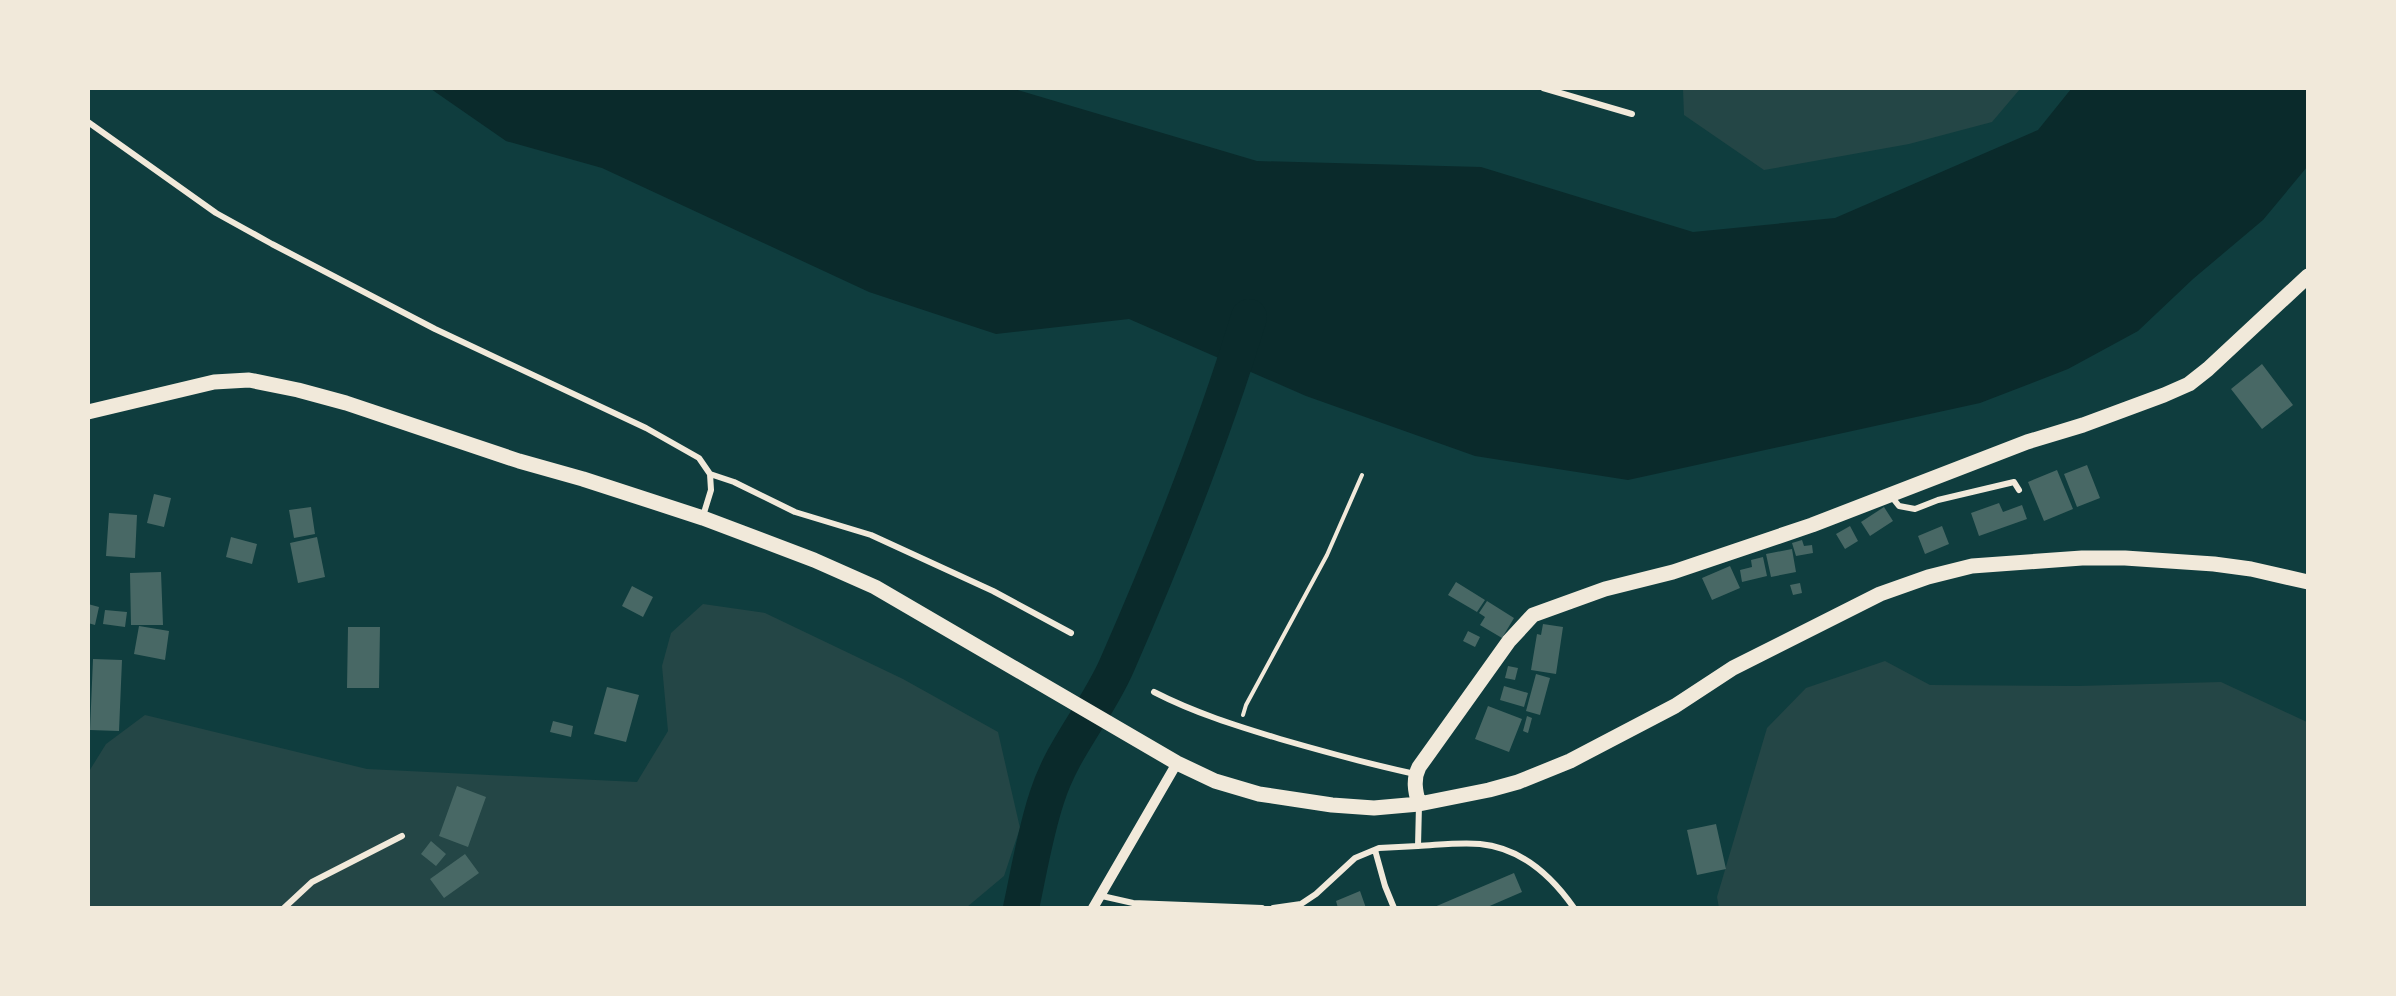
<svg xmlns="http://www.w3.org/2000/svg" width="2396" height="996" viewBox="0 0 2396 996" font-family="Montserrat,sans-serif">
	<rect width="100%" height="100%" fill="#0f3d3e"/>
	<path fill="#244646" d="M1683 89V88L2020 89 1992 122 1909 144 1764 170 1684 115Z
		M703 604 765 613 903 679 998 732 1020 828 1004 876 967 907H89L88 773 106 744 145 715 367 769 637 782 668 731 662 666 671 633Z
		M1885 661 1930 685 2078 686 2221 682 2307 722V907L1719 908 1717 897 1767 728 1806 688Z"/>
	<path fill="#0a2a2b" d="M431 89H1014L1257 161 1481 167 1693 232 1835 218 2038 130 2071 89H2307V167L2263 220 2193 279 2138 331 2068 369 1980 403 1628 480 1475 456 1306 396 1129 319 996 334 869 292 602 168 506 141Z"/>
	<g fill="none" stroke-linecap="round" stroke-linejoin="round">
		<path stroke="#0a2a2b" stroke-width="36" d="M1021 908C1029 871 1035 833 1047 797 1062 749 1097 711 1117 665 1167 551 1213 436 1249 317"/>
	</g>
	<path fill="#486865" d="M2262 364 2293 405 2262 429 2231 389Z
		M2087 465 2100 498 2077 507 2064 474Z
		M2057 470 2073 509 2044 521 2028 482Z
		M154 494 171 498 164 527 147 523Z
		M1999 503 2003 512 2022 505 2027 519 1979 536 1971 513Z
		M311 507 315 534 294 538 289 510Z
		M1884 507 1893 521 1870 536 1861 522Z
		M109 513 137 515 135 558 106 556Z
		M1850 526 1858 541 1845 549 1836 534Z
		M1942 526 1949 544 1925 554 1918 536Z
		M231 537 257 544 252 564 226 557Z
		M317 537 325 577 298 583 290 543Z
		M1802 540 1804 546 1812 545 1813 553 1796 556 1792 543Z
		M1792 549 1796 572 1771 577 1766 554Z
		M1763 557 1767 576 1742 582 1740 570 1752 567 1751 560Z
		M1730 566 1740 588 1712 600 1702 578Z
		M161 572 163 625H131L130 573Z
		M1456 582 1485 600 1477 612 1448 595Z
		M1800 583 1802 593 1793 595 1790 585Z
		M632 586 653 597 643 617 622 606Z
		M1487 601 1514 618 1502 638 1480 625 1485 617 1479 613Z
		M88 604 99 607 95 625 88 623Z
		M105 610 127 612 125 627 103 624Z
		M1543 624 1563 627 1556 674 1531 670 1537 634 1541 635Z
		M139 626 169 631 165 660 134 654Z
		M348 627H380L379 688H347Z
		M1468 631 1480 637 1475 647 1463 641Z
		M93 659 122 660 119 731 90 730Z
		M1508 666 1518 668 1515 680 1505 678Z
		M1536 674 1550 678 1540 715 1526 711Z
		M1504 686 1528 693 1524 707 1500 700Z
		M607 687 639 695 626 742 594 734Z
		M1488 706 1522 719 1509 752 1475 739Z
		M1527 716 1532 718 1528 733 1523 731Z
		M553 721 573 726 571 737 550 732Z
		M457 786 486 797 468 847 439 836Z
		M1716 824 1726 869 1697 875 1687 830Z
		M431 841 446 854 436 866 421 854Z
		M465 854 479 873 444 898 430 879Z
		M1514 873 1522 892 1485 908H1432Z
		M1360 891 1366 908H1338L1336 901Z"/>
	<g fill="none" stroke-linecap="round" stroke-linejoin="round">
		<path stroke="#f1e9da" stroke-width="4" d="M1243 715 1246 705 1327 555 1362 475"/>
		<path stroke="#f1e9da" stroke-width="6" d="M1543 88 1632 114
			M88 122 216 213 272 244 435 329 646 428 699 458 710 474 711 490 703 516
			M710 474 734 482 795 512 871 535 993 591 1071 633
			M1891 496 1899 506 1915 509 1938 500 2014 482 2019 490
			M1154 692C1195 713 1237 726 1280 739 1325 752 1369 764 1415 774
			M1418 846C1438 845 1460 842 1480 844 1521 848 1551 875 1574 908
			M1375 850 1385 886 1394 908
			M1102 896 1133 903 1262 908
			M284 908 312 882 402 836
			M1273 908 1301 904 1316 894 1355 858 1379 848 1418 846 1419 805"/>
		<path stroke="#f1e9da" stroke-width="10" d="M1093 908 1177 763"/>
		<path stroke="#f1e9da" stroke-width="15" d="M88 412 214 382 249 380 298 390 346 403 519 461 583 479 703 518 814 560 875 587 1177 763 1215 781 1259 794 1332 805 1374 808 1419 804 1489 790 1518 782 1570 761 1675 706 1733 668 1880 594 1928 577 1972 566 2082 558H2125L2214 564 2251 569 2308 582
			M1419 804C1415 791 1413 779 1419 767L1509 641 1533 615 1605 589 1673 572 1812 525 2027 442 2083 425 2164 395 2189 384 2208 369 2308 276"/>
	</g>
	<rect width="2396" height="996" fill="none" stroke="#f1e9da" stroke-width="180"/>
</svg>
